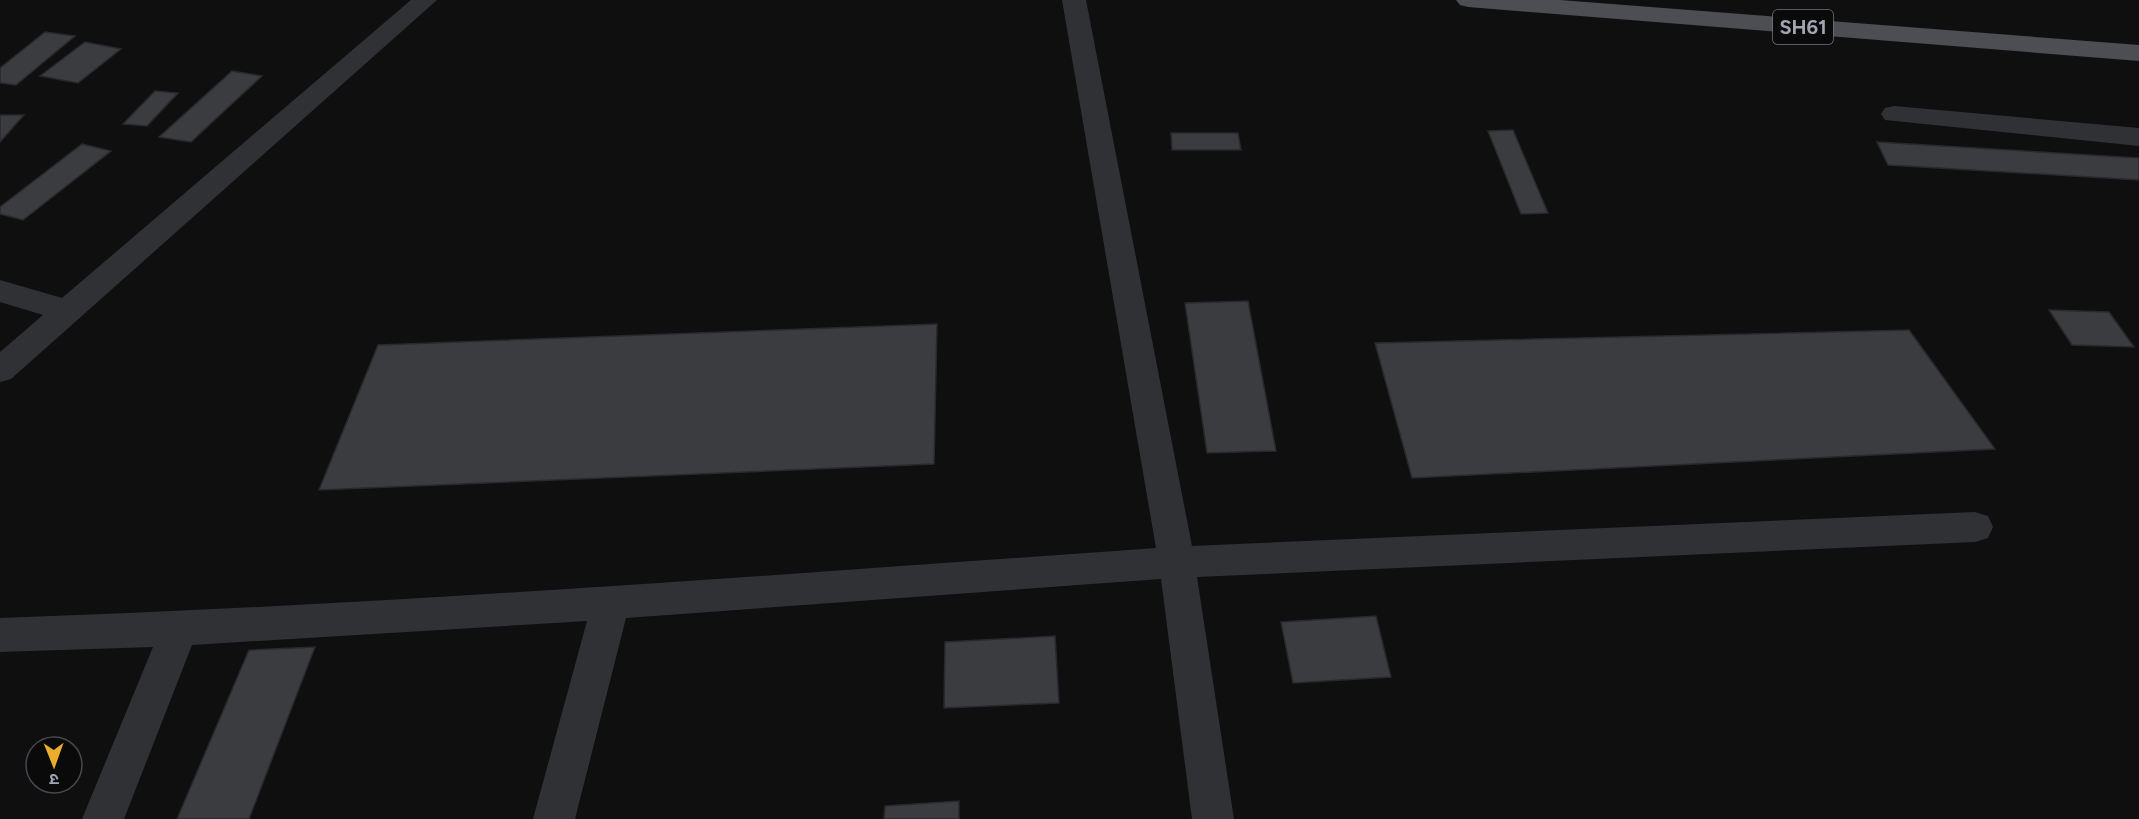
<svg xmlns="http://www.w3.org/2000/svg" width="2139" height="819" viewBox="0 0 2139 819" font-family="Figtree,'Noto Sans Devanagari',sans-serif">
	<rect width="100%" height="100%" fill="#0f0f10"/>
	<path fill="#3b3c40" stroke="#29292c" stroke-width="1.5" d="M45 32 75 36 16 85 0 83V68Z
		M85 42 121 49 78 83 40 76Z
		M232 71 262 76 191 142 159 137Z
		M155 91 178 93 147 126 123 124Z
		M0 115H24L0 142Z
		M1513 130 1548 213 1521 214 1488 131Z
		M1171 133H1238L1241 150H1172Z
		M1877 142 2139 158V180L1888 165Z
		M82 144 111 151 23 220 0 214V207Z
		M1248 301 1276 451 1207 453 1185 303Z
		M2049 310 2109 312 2134 347 2072 345Z
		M937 324 934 464 319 490 378 345Z
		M1909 330 1995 449 1412 478 1375 343Z
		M1376 616 1391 677 1293 683 1281 622Z
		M1055 636 1059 703 944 708 945 642Z
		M315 647 249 819H177L249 650Z
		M959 801V819H884L885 806Z"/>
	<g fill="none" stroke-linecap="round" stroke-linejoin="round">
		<path fill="#303135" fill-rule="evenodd" d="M411 0H437L11 379 0 382V352L43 315 0 302V280L62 298Z
			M1062 0H1086L1192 546 1975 512 1988 516 1993 527 1988 538 1975 542 1197 577 1234 819H1192L1161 579 626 618 575 819H533L587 621 192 645 124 819H82L153 647 0 652V618C386 605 771 575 1156 548Z
			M1894 106 2139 128V146L1885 120 1881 114 1885 108Z"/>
		<path fill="#4c4e54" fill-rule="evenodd" d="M1456 0H1560L2139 45V61L1468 7 1460 5Z"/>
	</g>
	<g text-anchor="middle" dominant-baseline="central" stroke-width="5" stroke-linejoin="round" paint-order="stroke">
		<rect fill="#0a0a0b" stroke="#73767f" stroke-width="1.5" x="1773" y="10" width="60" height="34" rx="4.5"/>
		<g font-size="20" font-weight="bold" fill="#a0a5b1">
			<text x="1803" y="27">SH61</text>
		</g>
	</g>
	<g transform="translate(54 765) rotate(179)"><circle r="28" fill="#0a0a0b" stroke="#46484d" stroke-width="1.5"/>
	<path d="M0-4.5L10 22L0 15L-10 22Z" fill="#ebad2d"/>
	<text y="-9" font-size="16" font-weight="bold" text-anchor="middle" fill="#a0a5b1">उ</text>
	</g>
</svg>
